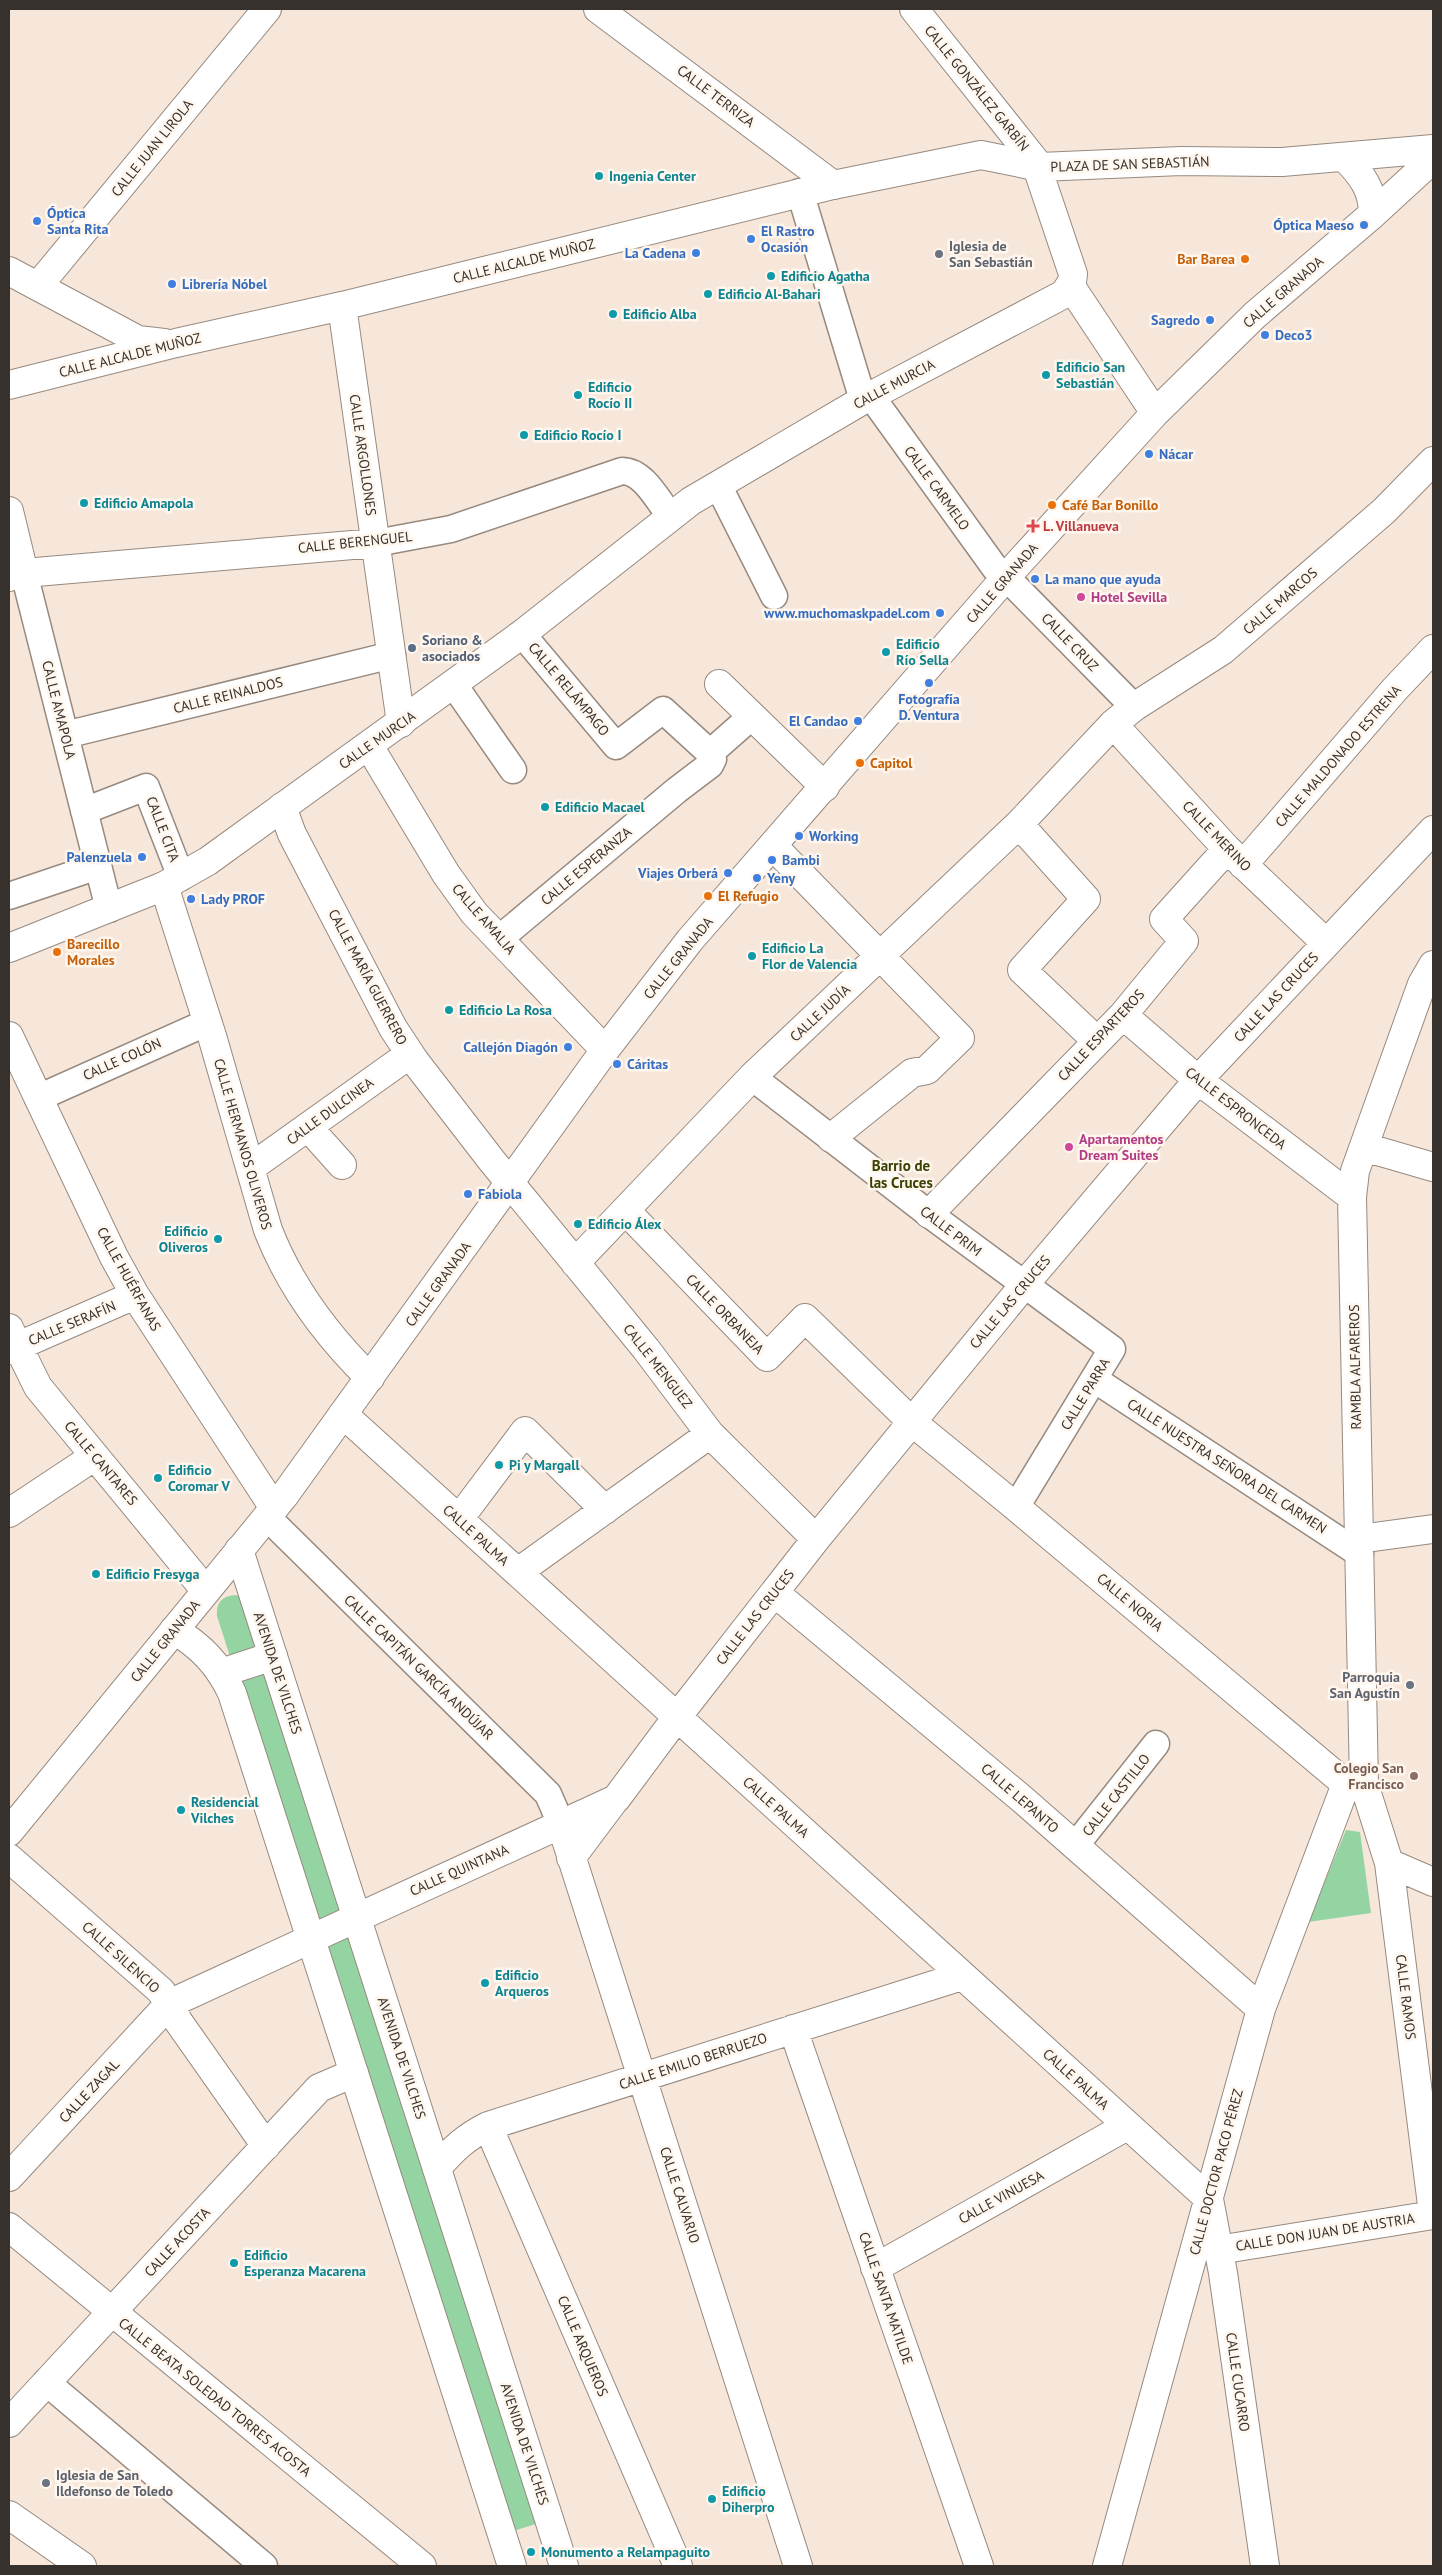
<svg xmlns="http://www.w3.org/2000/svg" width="1442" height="2575" viewBox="0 0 1442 2575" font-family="'PT Sans',sans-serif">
	<rect width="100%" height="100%" fill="#f7e7db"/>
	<path fill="#94d4a2" d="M236 1595 244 1599 542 2522 510 2532 217 1616C216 1602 222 1596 236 1595Z
		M1346 1830 1360 1832 1371 1913 1308 1922Z"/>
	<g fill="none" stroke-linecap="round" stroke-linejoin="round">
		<defs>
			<path id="pedestrian" d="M800 192 863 400
				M871 396 995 568 1006 577 1134 707
				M718 485 774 596
				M376 543 451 529 622 471C644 471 658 501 671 517
				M24 573 109 909
				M522 634 616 746 663 710 710 753 752 716
				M454 685 513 770
				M65 735 392 655
				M84 811 146 787 181 877
				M9 896 98 866
				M499 939 677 790 710 765 713 759 710 753
				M752 1077 929 1214 1112 1349 1016 1507
				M38 1098 208 1022
				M1094 1379 1360 1554
				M267 1517 548 1794 561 1824
				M1075 1846 1156 1744
				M46 2382 264 2566"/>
			<path id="minor" d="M598 9 833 185
				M914 9 1040 167
				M38 286 267 9
				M342 306 401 723
				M9 511 24 573
				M9 577 24 573 376 543
				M719 684 825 787
				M1113 724 1227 849 1326 943
				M369 746 446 874 474 913 605 1050
				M282 807 292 834 393 1028 414 1060 492 1161 646 1349 710 1434 816 1539
				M1019 824 1086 899 1022 970 1097 1041
				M773 846 960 1038 927 1070 912 1073 831 1138
				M1243 865 1395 689 1433 649
				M164 886 212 1036 268 1230C290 1286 327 1336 370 1378
				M1433 965 1422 984 1355 1171 1352 1197 1364 1784 1389 1863 1433 2213
				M1123 1015 1198 1080 1352 1197
				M9 1036 114 1257 135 1295 274 1508
				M308 1127 342 1165
				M1364 1147 1433 1167
				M250 1168 410 1054
				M626 1211 767 1357 805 1318 912 1422 1016 1507 1346 1784
				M929 1214 1123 1015 1184 941 1164 919 1227 849
				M575 1263 752 1077 1019 824 1113 724 1134 707 1223 650 1384 511 1433 461
				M9 1328 38 1387 206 1591
				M9 1350 135 1295
				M343 1414 1209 2199 1223 2273 1265 2566
				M9 1513 95 1456
				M459 1519 525 1431 605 1510
				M1359 1539 1433 1529
				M518 1572 710 1434
				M775 1593 1022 1799 1261 2009
				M221 1673 273 1656
				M561 1824 798 2566
				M9 1858 161 1991 178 2021 266 2146
				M571 1858 613 1802
				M1389 1863 1433 1882
				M793 2029 979 2566
				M488 2126 678 2566
				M437 2168C453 2149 466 2137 488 2126L962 1976
				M9 2177 169 2004 616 1799 677 1717 816 1539 1024 1285 1198 1080 1433 830
				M1218 2250 1433 2215
				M875 2268 1127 2126
				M9 2423 319 2088 354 2073
				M1107 2566 1261 2009 1346 1784"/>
			<path id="tertiary" d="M9 271 138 340 164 343
				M9 385 176 343 342 306 833 185 981 155 1040 167
				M239 1550 564 2566
				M174 1630C201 1646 219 1665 232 1693L512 2566
				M9 2227 422 2566
				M9 2515 82 2566"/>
			<path id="secondary" d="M1345 158C1362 175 1373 190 1373 214
				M1070 285 1155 413
				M9 948 164 886 208 861 522 634 691 501 863 400 1064 294 1072 282 1073 274 1039 173 1040 167 1181 161 1282 162 1433 149
				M9 1832 284 1496 605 1050 690 940 1006 577 1155 413 1255 315 1373 214 1433 159"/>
		</defs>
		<use href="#pedestrian" stroke="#97897e" stroke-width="29"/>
		<use href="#minor" stroke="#97897e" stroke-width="30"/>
		<use href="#tertiary" stroke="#97897e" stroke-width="30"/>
		<use href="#secondary" stroke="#97897e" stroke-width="30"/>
		<use href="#pedestrian" stroke="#fff" stroke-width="26"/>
		<use href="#minor" stroke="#fff" stroke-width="28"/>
		<use href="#tertiary" stroke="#fff" stroke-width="28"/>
		<use href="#secondary" stroke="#fff" stroke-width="28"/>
	</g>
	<g fill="#0f9aa8" stroke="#fff6ee" stroke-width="2">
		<circle cx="599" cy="176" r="5"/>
		<circle cx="771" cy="276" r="5"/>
		<circle cx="708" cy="294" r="5"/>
		<circle cx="613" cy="314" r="5"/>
		<circle cx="1046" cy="375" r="5"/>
		<circle cx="578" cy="395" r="5"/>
		<circle cx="524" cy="435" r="5"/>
		<circle cx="84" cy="503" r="5"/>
		<circle cx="886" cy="652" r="5"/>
		<circle cx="545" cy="807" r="5"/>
		<circle cx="752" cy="956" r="5"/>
		<circle cx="449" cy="1010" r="5"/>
		<circle cx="578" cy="1224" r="5"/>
		<circle cx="218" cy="1239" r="5"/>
		<circle cx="499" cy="1465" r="5"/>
		<circle cx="158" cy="1478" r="5"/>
		<circle cx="96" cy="1574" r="5"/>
		<circle cx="181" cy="1810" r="5"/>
		<circle cx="485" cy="1983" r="5"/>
		<circle cx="234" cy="2263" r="5"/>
		<circle cx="712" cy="2499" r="5"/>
		<circle cx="531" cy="2552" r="5"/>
	</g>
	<g fill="#3f7fe0" stroke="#fff6ee" stroke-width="2">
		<circle cx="37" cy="221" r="5"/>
		<circle cx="1364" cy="225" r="5"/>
		<circle cx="751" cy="239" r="5"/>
		<circle cx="696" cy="253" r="5"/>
		<circle cx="172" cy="284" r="5"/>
		<circle cx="1210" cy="320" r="5"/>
		<circle cx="1265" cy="335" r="5"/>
		<circle cx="1149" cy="454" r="5"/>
		<circle cx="1035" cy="579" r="5"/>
		<circle cx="940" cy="613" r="5"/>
		<circle cx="929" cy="683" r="5"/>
		<circle cx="858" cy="721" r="5"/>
		<circle cx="799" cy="836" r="5"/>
		<circle cx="142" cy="857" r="5"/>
		<circle cx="772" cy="860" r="5"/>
		<circle cx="728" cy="873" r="5"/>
		<circle cx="757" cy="878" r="5"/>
		<circle cx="191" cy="899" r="5"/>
		<circle cx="568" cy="1047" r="5"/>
		<circle cx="617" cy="1064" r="5"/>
		<circle cx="468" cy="1194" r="5"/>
	</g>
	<g fill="#6b7280" stroke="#fff6ee" stroke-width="2">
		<circle cx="939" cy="254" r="5"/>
		<circle cx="1410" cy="1685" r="5"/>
		<circle cx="46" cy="2483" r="5"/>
	</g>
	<g fill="#e8710a" stroke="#fff6ee" stroke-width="2">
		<circle cx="1245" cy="259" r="5"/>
		<circle cx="1052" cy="505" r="5"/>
		<circle cx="860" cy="763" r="5"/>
		<circle cx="708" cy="896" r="5"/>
		<circle cx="57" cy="952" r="5"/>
	</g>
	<path fill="#e0444e" stroke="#fff6ee" stroke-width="2" d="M1030.5 518.5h5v5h5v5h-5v5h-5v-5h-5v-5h5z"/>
	<g fill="#d1479c" stroke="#fff6ee" stroke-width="2">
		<circle cx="1081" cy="597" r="5"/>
		<circle cx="1069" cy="1147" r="5"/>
	</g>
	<circle fill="#5c6f8a" stroke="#fff6ee" stroke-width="2" cx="412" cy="648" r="5"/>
	<circle fill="#8d6e63" stroke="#fff6ee" stroke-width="2" cx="1414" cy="1776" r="5"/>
	<g text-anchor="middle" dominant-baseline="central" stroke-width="5" stroke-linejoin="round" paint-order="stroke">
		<g font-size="14" fill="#36312c" stroke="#fff6ee">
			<text transform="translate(977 88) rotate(51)">CALLE GONZÁLEZ GARBÍN</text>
			<text transform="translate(716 96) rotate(37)">CALLE TERRIZA</text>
			<text transform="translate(152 148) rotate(-51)">CALLE JUAN LIROLA</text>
			<text transform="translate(1130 164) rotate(-2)">PLAZA DE SAN SEBASTIÁN</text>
			<text transform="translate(524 261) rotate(-14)">CALLE ALCALDE MUÑOZ</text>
			<text transform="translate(1283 292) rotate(-41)">CALLE GRANADA</text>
			<text transform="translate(130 355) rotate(-14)">CALLE ALCALDE MUÑOZ</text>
			<text transform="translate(894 384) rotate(-28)">CALLE MURCIA</text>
			<text transform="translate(363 455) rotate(82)">CALLE ARGOLLONES</text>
			<text transform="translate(937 488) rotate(54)">CALLE CARMELO</text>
			<text transform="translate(355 542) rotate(-6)">CALLE BERENGUEL</text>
			<text transform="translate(1002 583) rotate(-49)">CALLE GRANADA</text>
			<text transform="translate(1280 601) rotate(-41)">CALLE MARCOS</text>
			<text transform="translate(1070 642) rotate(46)">CALLE CRUZ</text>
			<text transform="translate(569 689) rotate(50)">CALLE RELÁMPAGO</text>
			<text transform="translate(228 695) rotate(-14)">CALLE REINALDOS</text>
			<text transform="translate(59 710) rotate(76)">CALLE AMAPOLA</text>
			<text transform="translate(377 740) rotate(-35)">CALLE MURCIA</text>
			<text transform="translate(1338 756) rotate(-49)">CALLE MALDONADO ESTRENA</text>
			<text transform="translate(163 829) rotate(69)">CALLE CITA</text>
			<text transform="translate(1217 836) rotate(46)">CALLE MERINO</text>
			<text transform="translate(586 866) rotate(-40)">CALLE ESPERANZA</text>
			<text transform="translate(484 919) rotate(49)">CALLE AMALIA</text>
			<text transform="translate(678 958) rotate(-51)">CALLE GRANADA</text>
			<text transform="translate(368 977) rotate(62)">CALLE MARÍA GUERRERO</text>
			<text transform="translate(1276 997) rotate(-47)">CALLE LAS CRUCES</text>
			<text transform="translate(820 1013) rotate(-43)">CALLE JUDÍA</text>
			<text transform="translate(1101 1035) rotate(-47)">CALLE ESPARTEROS</text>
			<text transform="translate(122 1059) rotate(-24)">CALLE COLÓN</text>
			<text transform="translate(1236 1108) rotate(38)">CALLE ESPRONCEDA</text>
			<text transform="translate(330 1111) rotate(-36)">CALLE DULCINEA</text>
			<text transform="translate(243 1144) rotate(74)">CALLE HERMANOS OLIVEROS</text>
			<text transform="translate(951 1231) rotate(37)">CALLE PRIM</text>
			<text transform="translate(129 1279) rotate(61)">CALLE HUÉRFANAS</text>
			<text transform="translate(438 1284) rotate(-54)">CALLE GRANADA</text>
			<text transform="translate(1010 1302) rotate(-50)">CALLE LAS CRUCES</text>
			<text transform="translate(725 1314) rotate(46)">CALLE ORBANEJA</text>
			<text transform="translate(72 1323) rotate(-23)">CALLE SERAFÍN</text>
			<text transform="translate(658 1366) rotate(52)">CALLE MENGUEZ</text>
			<text transform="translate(1355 1367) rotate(-91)">RAMBLA ALFAREROS</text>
			<text transform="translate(1085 1394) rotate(-59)">CALLE PARRA</text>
			<text transform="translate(101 1463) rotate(50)">CALLE CANTARES</text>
			<text transform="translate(1227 1466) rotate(33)">CALLE NUESTRA SEÑORA DEL CARMEN</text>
			<text transform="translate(476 1535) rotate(42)">CALLE PALMA</text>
			<text transform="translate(1130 1602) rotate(40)">CALLE NORIA</text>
			<text transform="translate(755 1617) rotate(-52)">CALLE LAS CRUCES</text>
			<text transform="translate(165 1641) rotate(-51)">CALLE GRANADA</text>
			<text transform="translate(419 1667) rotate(44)">CALLE CAPITÁN GARCÍA ANDÚJAR</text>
			<text transform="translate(278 1673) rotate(72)">AVENIDA DE VILCHES</text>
			<text transform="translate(1116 1795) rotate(-52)">CALLE CASTILLO</text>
			<text transform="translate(1020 1798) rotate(41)">CALLE LEPANTO</text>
			<text transform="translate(776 1807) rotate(42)">CALLE PALMA</text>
			<text transform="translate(459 1870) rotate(-24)">CALLE QUINTANA</text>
			<text transform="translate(121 1957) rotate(42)">CALLE SILENCIO</text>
			<text transform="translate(1406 1997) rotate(83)">CALLE RAMOS</text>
			<text transform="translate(402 2058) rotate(72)">AVENIDA DE VILCHES</text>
			<text transform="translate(693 2061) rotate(-18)">CALLE EMILIO BERRUEZO</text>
			<text transform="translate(1076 2079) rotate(42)">CALLE PALMA</text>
			<text transform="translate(89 2091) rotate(-47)">CALLE ZAGAL</text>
			<text transform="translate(1216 2172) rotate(-75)">CALLE DOCTOR PACO PÉREZ</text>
			<text transform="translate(680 2195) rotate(72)">CALLE CALVARIO</text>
			<text transform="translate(1001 2197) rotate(-29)">CALLE VINUESA</text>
			<text transform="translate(1325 2232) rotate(-9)">CALLE DON JUAN DE AUSTRIA</text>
			<text transform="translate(177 2242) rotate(-47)">CALLE ACOSTA</text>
			<text transform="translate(886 2298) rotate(71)">CALLE SANTA MATILDE</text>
			<text transform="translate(583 2346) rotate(67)">CALLE ARQUEROS</text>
			<text transform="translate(1238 2382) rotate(82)">CALLE CUCARRO</text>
			<text transform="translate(215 2397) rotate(39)">CALLE BEATA SOLEDAD TORRES ACOSTA</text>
			<text transform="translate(525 2444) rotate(72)">AVENIDA DE VILCHES</text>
		</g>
		<g font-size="14" font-weight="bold" fill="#0d838f" stroke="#fff6ee" text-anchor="start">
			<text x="609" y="176">Ingenia Center</text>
			<text x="781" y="276">Edificio Agatha</text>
			<text x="718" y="294">Edificio Al-Bahari</text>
			<text x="623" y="314">Edificio Alba</text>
			<text x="1056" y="367">Edificio San<tspan x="1056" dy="16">Sebastián</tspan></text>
			<text x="588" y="387">Edificio<tspan x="588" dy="16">Rocío II</tspan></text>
			<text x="534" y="435">Edificio Rocío I</text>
			<text x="94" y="503">Edificio Amapola</text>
			<text x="896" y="644">Edificio<tspan x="896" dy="16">Río Sella</tspan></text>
			<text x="555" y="807">Edificio Macael</text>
			<text x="762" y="948">Edificio La<tspan x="762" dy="16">Flor de Valencia</tspan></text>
			<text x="459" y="1010">Edificio La Rosa</text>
			<text x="588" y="1224">Edificio Álex</text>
			<text x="208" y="1231" text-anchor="end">Edificio<tspan x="208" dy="16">Oliveros</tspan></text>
			<text x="509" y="1465">Pi y Margall</text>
			<text x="168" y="1470">Edificio<tspan x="168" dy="16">Coromar V</tspan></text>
			<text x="106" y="1574">Edificio Fresyga</text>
			<text x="191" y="1802">Residencial<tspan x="191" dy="16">Vilches</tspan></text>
			<text x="495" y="1975">Edificio<tspan x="495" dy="16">Arqueros</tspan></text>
			<text x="244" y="2255">Edificio<tspan x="244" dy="16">Esperanza Macarena</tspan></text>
			<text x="722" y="2491">Edificio<tspan x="722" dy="16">Diherpro</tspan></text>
			<text x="541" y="2552">Monumento a Relampaguito</text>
		</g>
		<g font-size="14" font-weight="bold" fill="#366cbe" stroke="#fff6ee" text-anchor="start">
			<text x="47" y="213">Óptica<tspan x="47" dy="16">Santa Rita</tspan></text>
			<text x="1354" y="225" text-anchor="end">Óptica Maeso</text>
			<text x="761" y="231">El Rastro<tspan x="761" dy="16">Ocasión</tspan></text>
			<text x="686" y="253" text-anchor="end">La Cadena</text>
			<text x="182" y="284">Librería Nóbel</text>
			<text x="1200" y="320" text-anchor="end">Sagredo</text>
			<text x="1275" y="335">Deco3</text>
			<text x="1159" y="454">Nácar</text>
			<text x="1045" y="579">La mano que ayuda</text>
			<text x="930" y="613" text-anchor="end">www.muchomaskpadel.com</text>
			<text x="929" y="699" text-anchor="middle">Fotografía<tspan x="929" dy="16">D. Ventura</tspan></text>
			<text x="848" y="721" text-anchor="end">El Candao</text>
			<text x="809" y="836">Working</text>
			<text x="132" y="857" text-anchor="end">Palenzuela</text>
			<text x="782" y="860">Bambi</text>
			<text x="718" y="873" text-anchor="end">Viajes Orberá</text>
			<text x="767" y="878">Yeny</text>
			<text x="201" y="899">Lady PROF</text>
			<text x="558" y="1047" text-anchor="end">Callejón Diagón</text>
			<text x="627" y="1064">Cáritas</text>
			<text x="478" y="1194">Fabiola</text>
		</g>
		<g font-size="14" font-weight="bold" fill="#5b616d" stroke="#fff6ee" text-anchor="start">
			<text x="949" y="246">Iglesia de<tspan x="949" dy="16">San Sebastián</tspan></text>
			<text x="1400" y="1677" text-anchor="end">Parroquia<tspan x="1400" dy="16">San Agustín</tspan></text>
			<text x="56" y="2475">Iglesia de San<tspan x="56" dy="16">Ildefonso de Toledo</tspan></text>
		</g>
		<g font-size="14" font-weight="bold" fill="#c56008" stroke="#fff6ee" text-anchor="start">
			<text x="1235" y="259" text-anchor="end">Bar Barea</text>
			<text x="1062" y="505">Café Bar Bonillo</text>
			<text x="870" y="763">Capitol</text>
			<text x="718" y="896">El Refugio</text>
			<text x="67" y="944">Barecillo<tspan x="67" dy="16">Morales</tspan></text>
		</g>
		<g font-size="14" font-weight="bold" fill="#be3a42" stroke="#fff6ee" text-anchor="start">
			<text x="1043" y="526">L. Villanueva</text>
		</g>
		<g font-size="14" font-weight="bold" fill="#b23c85" stroke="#fff6ee" text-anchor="start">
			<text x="1091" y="597">Hotel Sevilla</text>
			<text x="1079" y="1139">Apartamentos<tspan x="1079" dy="16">Dream Suites</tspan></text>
		</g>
		<g font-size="14" font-weight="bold" fill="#4e5e75" stroke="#fff6ee" text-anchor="start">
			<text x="422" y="640">Soriano &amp;<tspan x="422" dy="16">asociados</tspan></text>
		</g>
		<g font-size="14" font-weight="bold" fill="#785e54" stroke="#fff6ee" text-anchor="end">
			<text x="1404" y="1768">Colegio San<tspan x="1404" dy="16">Francisco</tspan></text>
		</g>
		<g font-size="15" font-weight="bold" fill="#3a4103" stroke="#fff6ee">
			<text x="901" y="1165">Barrio de<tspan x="901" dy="17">las Cruces</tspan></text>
		</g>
	</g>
	<rect width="1442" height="2575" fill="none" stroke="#36312c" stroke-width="20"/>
</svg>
